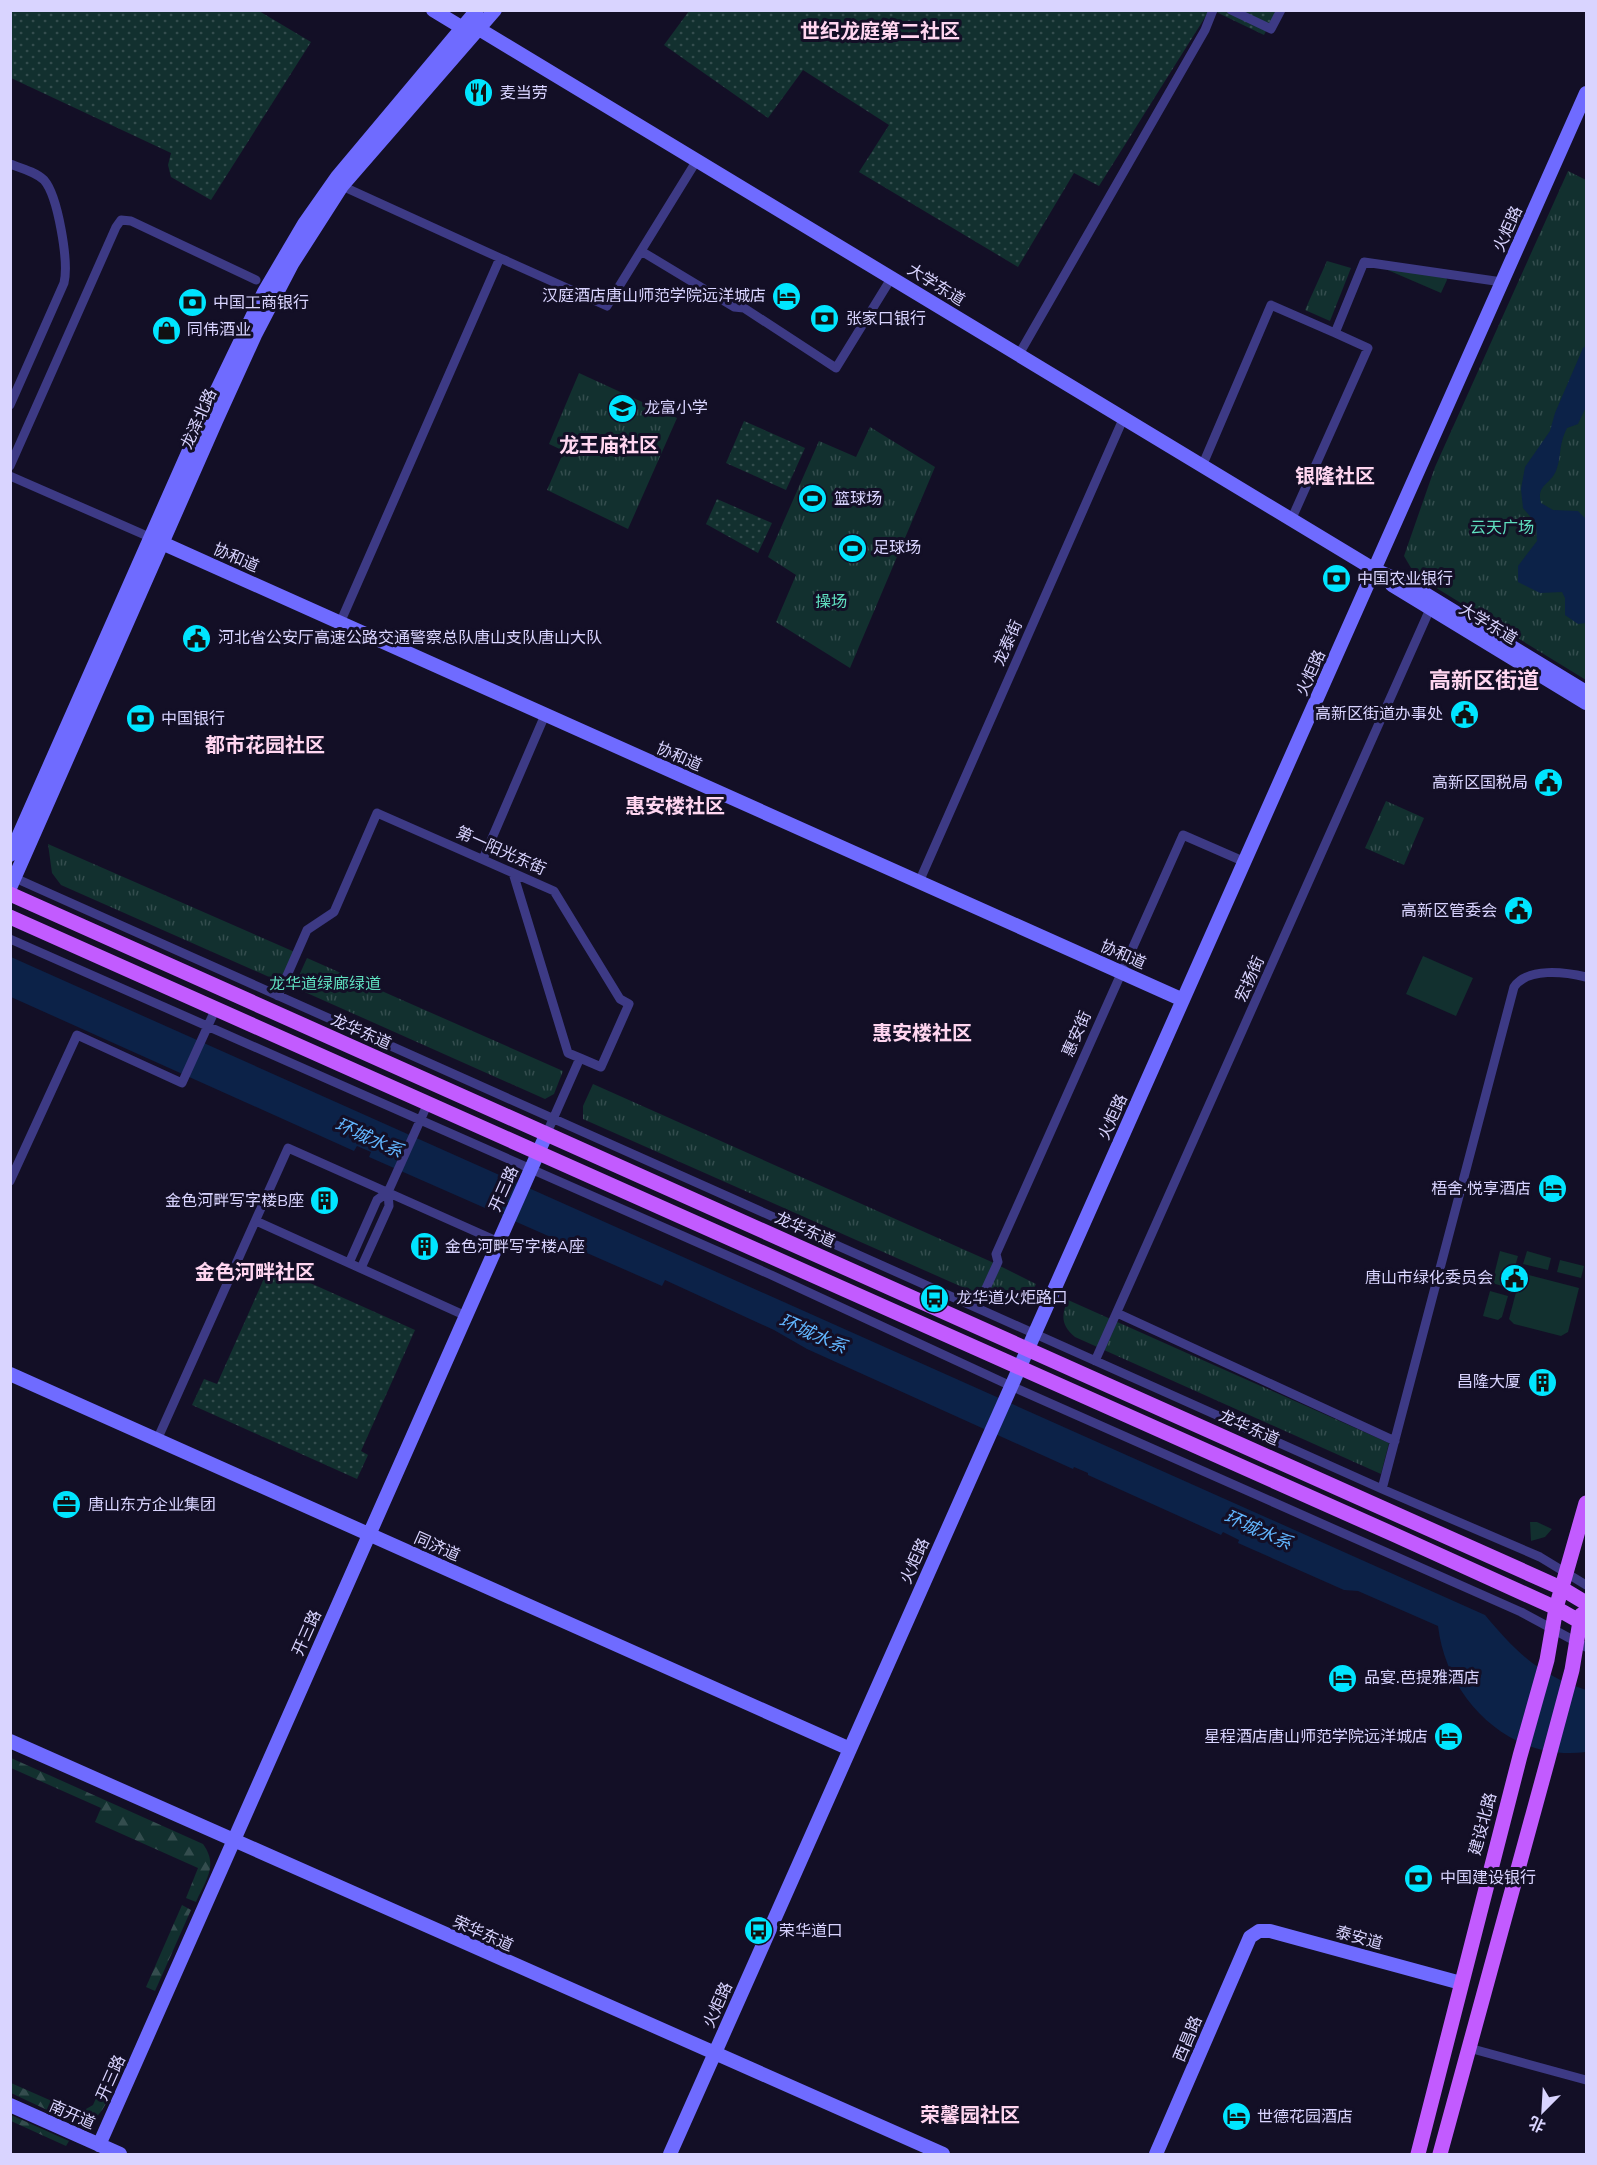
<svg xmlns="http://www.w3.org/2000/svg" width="1597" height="2165" viewBox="0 0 1597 2165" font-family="'Nunito Sans','Noto Sans SC',sans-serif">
	<defs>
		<pattern id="forest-firs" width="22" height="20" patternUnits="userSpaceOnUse" patternTransform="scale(1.5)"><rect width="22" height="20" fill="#12302f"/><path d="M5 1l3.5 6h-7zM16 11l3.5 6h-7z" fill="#344d4e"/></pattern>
		<pattern id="park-tufts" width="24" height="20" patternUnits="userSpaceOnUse" patternTransform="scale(1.5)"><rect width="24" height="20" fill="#12302f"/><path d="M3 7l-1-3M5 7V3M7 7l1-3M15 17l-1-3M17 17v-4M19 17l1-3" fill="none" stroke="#344d4e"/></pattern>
		<pattern id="garden-dots" width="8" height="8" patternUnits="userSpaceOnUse" patternTransform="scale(1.5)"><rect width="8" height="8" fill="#12302f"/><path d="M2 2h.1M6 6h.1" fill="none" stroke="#344d4e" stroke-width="1.8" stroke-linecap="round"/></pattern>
	</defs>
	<rect width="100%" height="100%" fill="#130f26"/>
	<path fill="#12302f" d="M1369 262 1446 275 1447 280 1441 293Z
		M1423 956 1473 978 1456 1016 1406 994Z
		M1500 1251 1518 1256 1509 1288 1492 1283Z
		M1527 1251 1551 1258 1548 1270 1523 1264Z
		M1560 1260 1584 1266 1581 1278 1557 1272Z
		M1521 1273 1579 1288 1568 1332 1561 1336 1514 1324 1509 1319Z
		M1490 1291 1508 1296 1502 1317 1498 1320 1483 1316Z
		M1530 1522H1537L1552 1529 1545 1537 1531 1541Z"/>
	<path fill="url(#forest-firs)" d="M11 1758 203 1844C219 1866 205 1881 196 1902L186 1898 198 1868 95 1822 101 1808 11 1768Z
		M182 1905 191 1910 155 1991 146 1987Z
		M106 2076 116 2080C107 2100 102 2124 77 2124L11 2093V2083L79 2113 93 2105Z
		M11 2115 69 2141 66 2146 11 2121Z"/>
	<path fill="url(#park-tufts)" d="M1568 171 1586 180V680L1425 581 1414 573 1404 556 1435 467Z
		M1327 261 1351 268 1330 321 1305 310Z
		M579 373 677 418 628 529 547 490 564 451 549 444Z
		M870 427 935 467 850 668 776 622 796 575 768 557 819 441 856 457Z
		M1386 801 1424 818 1404 865 1365 848Z
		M48 844 297 953 286 976 276 980 61 885 52 873Z
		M307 958 563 1071 554 1094 545 1099 298 989 297 980Z
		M593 1084 994 1263 1036 1284C1028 1303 1016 1308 996 1302L583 1119V1106Z
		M1068 1300 1389 1443 1381 1474 1075 1337C1061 1326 1061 1315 1068 1300Z"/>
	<path fill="url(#garden-dots)" d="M11 10 259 11 311 42 211 200 171 177 168 165 171 153 11 78Z
		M689 11H1209L1099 186 1074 173 1018 267 859 172 889 125 803 70 768 118 664 45Z
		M1214 11H1276L1264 35Z
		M744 421 805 448 786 490 726 463Z
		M717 499 772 523 758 553 706 524Z
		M270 1265 415 1330 361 1451 368 1455 357 1479 192 1405 204 1379 217 1384Z"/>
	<path fill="#0c2248" d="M1586 346V407L1578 424 1567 428C1558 446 1562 456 1556 471 1550 485 1536 485 1541 503L1553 510 1578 511 1586 519V623L1578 624 1565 615V598L1562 592 1540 593 1518 582V566L1537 541 1536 523 1523 508 1521 489 1525 467 1550 431 1555 413 1583 348Z
		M11 957 1485 1615C1517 1653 1538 1674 1586 1690V1752C1510 1762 1447 1700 1438 1626L1358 1591 1344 1590 1238 1543 1239 1540 1223 1532 1221 1535 1088 1475V1473L1074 1467 1073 1469 807 1349 774 1330 665 1280 662 1286 369 1157 371 1152 357 1146 354 1151 11 997Z"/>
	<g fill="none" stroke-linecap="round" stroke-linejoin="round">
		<path stroke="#3d3a85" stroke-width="9" d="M1231 10 1271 29 1281 10
			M10 164C21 168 36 172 44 180 58 196 69 262 64 283L10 405
			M641 251 734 307 744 308 836 368 892 277
			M500 258 607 306 697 160
			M1018 356 1205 30 1213 10
			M1203 464 1271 305 1335 333
			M10 466 116 227 121 220 131 221 256 280
			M10 476 154 539
			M1292 518 1368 348 1335 333 1364 262 1502 282
			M340 623 500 258 342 186
			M483 859 545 715
			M513 873 568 1053 580 1058
			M15 878 1382 1489 1540 1557 1586 1585
			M919 882 1124 417
			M10 939 769 1274 1011 1386 1521 1612 1586 1647
			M278 996 307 930 334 912 377 813 554 891 620 999 629 1004 601 1067 580 1058 546 1135
			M10 1181 77 1035 182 1083 216 1008
			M256 1221 466 1316
			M349 1263 377 1200 388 1192 428 1103
			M361 1268 389 1206 388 1192
			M977 1308 998 1262 996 1254 1183 835 1245 862
			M1117 1313 1395 1441
			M1095 1361 1430 609
			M157 1440 288 1148 499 1242
			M1382 1489 1514 987C1528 967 1565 972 1586 977
			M1469 2048 1586 2080"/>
		<path stroke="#6f6bff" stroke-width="14" d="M433 10 461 27 479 29 1375 570 1414 587 1586 692
			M162 543 1183 1000
			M1392 585 1586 703
			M10 855 202 421 264 292 304 224 337 177 477 10
			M10 888 216 421 255 335 292 264 342 186 495 10
			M10 1374 850 1749
			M10 1741 943 2154
			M10 2105 120 2154
			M99 2145 546 1135
			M670 2154 1586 93
			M1156 2154 1250 1937 1259 1931H1270L1461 1983"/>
		<path stroke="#c25bff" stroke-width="15" d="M10 894C527 1126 1045 1355 1561 1588L1586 1603
			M10 917 1395 1535 1556 1608 1586 1625
			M1418 2154 1520 1756 1547 1660 1556 1608 1586 1503
			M1440 2154 1547 1763 1572 1670 1581 1615"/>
	</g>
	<defs>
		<symbol id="restaurant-disc" viewBox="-11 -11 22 22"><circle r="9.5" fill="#00e5ff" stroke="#130f26"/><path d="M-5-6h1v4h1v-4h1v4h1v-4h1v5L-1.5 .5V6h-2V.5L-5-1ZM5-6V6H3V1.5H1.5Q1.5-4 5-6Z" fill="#111"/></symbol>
		<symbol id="hotel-disc" viewBox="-11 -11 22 22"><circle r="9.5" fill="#00e5ff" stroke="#130f26"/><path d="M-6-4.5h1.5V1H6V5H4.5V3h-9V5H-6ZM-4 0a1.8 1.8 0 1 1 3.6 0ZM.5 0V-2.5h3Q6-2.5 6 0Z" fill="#111"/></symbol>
		<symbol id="bank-disc" viewBox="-11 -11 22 22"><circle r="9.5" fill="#00e5ff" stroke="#130f26"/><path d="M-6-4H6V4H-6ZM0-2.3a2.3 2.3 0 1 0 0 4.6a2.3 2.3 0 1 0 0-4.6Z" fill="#111"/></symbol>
		<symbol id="shop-disc" viewBox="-11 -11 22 22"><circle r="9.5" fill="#00e5ff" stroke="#130f26"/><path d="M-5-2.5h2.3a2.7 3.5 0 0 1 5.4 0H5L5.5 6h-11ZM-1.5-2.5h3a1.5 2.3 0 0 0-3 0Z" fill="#111"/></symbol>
		<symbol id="school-disc" viewBox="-11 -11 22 22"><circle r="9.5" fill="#00e5ff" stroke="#130f26"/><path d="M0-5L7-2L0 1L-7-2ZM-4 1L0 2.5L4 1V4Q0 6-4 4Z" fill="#111"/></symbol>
		<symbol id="stadium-disc" viewBox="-11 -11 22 22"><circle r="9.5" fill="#00e5ff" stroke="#130f26"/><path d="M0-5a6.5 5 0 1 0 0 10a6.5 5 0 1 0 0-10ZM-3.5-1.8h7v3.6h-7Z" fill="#111"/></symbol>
		<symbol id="civic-disc" viewBox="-11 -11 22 22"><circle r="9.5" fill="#00e5ff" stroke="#130f26"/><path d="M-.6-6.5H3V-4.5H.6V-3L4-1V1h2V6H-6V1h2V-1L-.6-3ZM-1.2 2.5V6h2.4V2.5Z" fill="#111"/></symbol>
		<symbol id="building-disc" viewBox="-11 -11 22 22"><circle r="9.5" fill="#00e5ff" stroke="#130f26"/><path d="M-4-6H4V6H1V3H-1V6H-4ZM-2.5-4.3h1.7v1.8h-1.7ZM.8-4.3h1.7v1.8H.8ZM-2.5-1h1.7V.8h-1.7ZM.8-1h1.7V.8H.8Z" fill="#111"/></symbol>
		<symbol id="bus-disc" viewBox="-11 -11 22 22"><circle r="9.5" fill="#00e5ff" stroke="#130f26"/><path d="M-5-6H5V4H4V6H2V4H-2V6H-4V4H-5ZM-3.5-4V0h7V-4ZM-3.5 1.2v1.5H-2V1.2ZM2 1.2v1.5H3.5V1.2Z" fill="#111"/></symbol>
		<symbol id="office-disc" viewBox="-11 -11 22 22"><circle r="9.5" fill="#00e5ff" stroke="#130f26"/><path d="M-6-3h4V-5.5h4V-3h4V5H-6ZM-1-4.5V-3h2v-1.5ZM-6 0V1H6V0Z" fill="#111"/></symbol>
	</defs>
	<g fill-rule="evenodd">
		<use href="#restaurant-disc" x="462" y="76" width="33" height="33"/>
		<use href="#hotel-disc" x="770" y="280" width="33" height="33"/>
		<use href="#bank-disc" x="176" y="286" width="33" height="33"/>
		<use href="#bank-disc" x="808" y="302" width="33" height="33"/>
		<use href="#shop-disc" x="150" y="314" width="33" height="33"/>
		<use href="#school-disc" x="606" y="392" width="33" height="33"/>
		<use href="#stadium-disc" x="796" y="482" width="33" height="33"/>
		<use href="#stadium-disc" x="836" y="532" width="33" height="33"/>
		<use href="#bank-disc" x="1320" y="562" width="33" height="33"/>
		<use href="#civic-disc" x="180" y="622" width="33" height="33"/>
		<use href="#civic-disc" x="1448" y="698" width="33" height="33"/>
		<use href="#bank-disc" x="124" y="702" width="33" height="33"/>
		<use href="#civic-disc" x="1532" y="766" width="33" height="33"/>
		<use href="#civic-disc" x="1502" y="894" width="33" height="33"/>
		<use href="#hotel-disc" x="1536" y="1172" width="33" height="33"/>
		<use href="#building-disc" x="308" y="1184" width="33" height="33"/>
		<use href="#building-disc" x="408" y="1230" width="33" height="33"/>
		<use href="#civic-disc" x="1498" y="1262" width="33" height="33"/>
		<use href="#bus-disc" x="918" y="1282" width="33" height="33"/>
		<use href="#building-disc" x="1526" y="1366" width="33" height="33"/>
		<use href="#office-disc" x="50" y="1488" width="33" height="33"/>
		<use href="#hotel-disc" x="1326" y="1662" width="33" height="33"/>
		<use href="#hotel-disc" x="1432" y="1720" width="33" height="33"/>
		<use href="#bank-disc" x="1402" y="1862" width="33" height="33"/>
		<use href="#bus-disc" x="742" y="1914" width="33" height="33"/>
		<use href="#hotel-disc" x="1220" y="2100" width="33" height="33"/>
	</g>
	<g text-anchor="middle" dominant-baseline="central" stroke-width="6" stroke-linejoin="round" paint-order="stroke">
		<g font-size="16" fill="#d9d4ff" stroke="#130f26" text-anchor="start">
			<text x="500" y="93">麦当劳</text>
			<text x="766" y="296" text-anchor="end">汉庭酒店唐山师范学院远洋城店</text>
			<text x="213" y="303">中国工商银行</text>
			<text x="846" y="319">张家口银行</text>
			<text x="187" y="330">同伟酒业</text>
			<text x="644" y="408">龙富小学</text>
			<text x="834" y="499">篮球场</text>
			<text x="873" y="548">足球场</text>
			<text x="1357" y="579">中国农业银行</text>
			<text x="218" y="638">河北省公安厅高速公路交通警察总队唐山支队唐山大队</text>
			<text x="1443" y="714" text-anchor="end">高新区街道办事处</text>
			<text x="161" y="719">中国银行</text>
			<text x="1528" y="783" text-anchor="end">高新区国税局</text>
			<text x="1497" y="911" text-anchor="end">高新区管委会</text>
			<text x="1531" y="1189" text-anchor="end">梧舍·悦享酒店</text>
			<text x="304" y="1201" text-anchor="end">金色河畔写字楼B座</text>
			<text x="445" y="1247">金色河畔写字楼A座</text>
			<text x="1493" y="1278" text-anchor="end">唐山市绿化委员会</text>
			<text x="956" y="1298">龙华道火炬路口</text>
			<text x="1521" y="1382" text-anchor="end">昌隆大厦</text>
			<text x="88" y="1505">唐山东方企业集团</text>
			<text x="1364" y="1678">品宴.芭提雅酒店</text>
			<text x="1428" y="1737" text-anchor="end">星程酒店唐山师范学院远洋城店</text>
			<text x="1440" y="1878">中国建设银行</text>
			<text x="779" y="1931">荣华道口</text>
			<text x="1257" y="2117">世德花园酒店</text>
		</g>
		<g font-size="16" fill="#d9d4ff" stroke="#130f26">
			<text transform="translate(1508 229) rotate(-66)">火炬路</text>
			<text transform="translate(936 285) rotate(32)">大学东道</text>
			<text transform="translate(199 419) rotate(-66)">龙泽北路</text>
			<text transform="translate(236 558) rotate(24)">协和道</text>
			<text transform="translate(1488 624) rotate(31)">大学东道</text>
			<text transform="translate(1008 643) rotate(-66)">龙泰街</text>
			<text transform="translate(1311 673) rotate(-66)">火炬路</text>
			<text transform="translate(679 757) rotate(24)">协和道</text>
			<text transform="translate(501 851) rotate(24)">第一阳光东街</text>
			<text transform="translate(1123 955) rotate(24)">协和道</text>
			<text transform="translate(1250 979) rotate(-66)">宏扬街</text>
			<text transform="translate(361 1032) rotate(24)">龙华东道</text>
			<text transform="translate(1077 1034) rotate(-66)">惠安街</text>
			<text transform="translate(1113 1117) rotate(-66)">火炬路</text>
			<text transform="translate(504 1189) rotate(-66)">开三路</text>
			<text transform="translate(805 1230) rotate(24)">龙华东道</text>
			<text transform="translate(1249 1428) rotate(24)">龙华东道</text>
			<text transform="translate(437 1547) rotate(24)">同济道</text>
			<text transform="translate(915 1561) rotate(-66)">火炬路</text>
			<text transform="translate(307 1633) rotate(-66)">开三路</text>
			<text transform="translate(1483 1824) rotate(-75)">建设北路</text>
			<text transform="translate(483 1934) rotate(24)">荣华东道</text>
			<text transform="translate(1359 1938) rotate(15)">泰安道</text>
			<text transform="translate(718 2005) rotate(-66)">火炬路</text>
			<text transform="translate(1188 2039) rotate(-67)">西昌路</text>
			<text transform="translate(111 2078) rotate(-66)">开三路</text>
			<text transform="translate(72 2115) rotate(24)">南开道</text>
		</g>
		<g font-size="16" fill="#5fe0c0" stroke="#130f26">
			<text x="1502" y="528">云天广场</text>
			<text x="831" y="602">操场</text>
			<text x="325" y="984">龙华道绿廊绿道</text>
		</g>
		<g font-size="18" font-style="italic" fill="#62b6ff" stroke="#130f26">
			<text transform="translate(369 1138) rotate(24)">环城水系</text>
			<text transform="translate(813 1334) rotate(24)">环城水系</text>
			<text transform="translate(1258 1530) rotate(24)">环城水系</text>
		</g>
		<g font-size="20" font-weight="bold" fill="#ffd6f0" stroke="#130f26">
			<text x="880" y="31">世纪龙庭第二社区</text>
			<text x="609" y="445">龙王庙社区</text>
			<text x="1335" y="476">银隆社区</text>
			<text x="265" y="745">都市花园社区</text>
			<text x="675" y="806">惠安楼社区</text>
			<text x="922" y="1033">惠安楼社区</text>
			<text x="255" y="1272">金色河畔社区</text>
			<text x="970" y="2115">荣馨园社区</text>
		</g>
		<g font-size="22" font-weight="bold" fill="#ffd6f0" stroke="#130f26">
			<text x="1484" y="681">高新区街道</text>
		</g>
	</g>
	<rect width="1597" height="2165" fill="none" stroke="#d9d4ff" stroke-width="24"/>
	<g transform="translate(1543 2111) rotate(204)" stroke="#130f26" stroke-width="4.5" paint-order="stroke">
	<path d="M0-4.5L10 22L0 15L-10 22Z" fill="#d9d4ff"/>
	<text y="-9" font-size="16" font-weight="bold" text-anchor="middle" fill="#d9d4ff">北</text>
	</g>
</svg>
